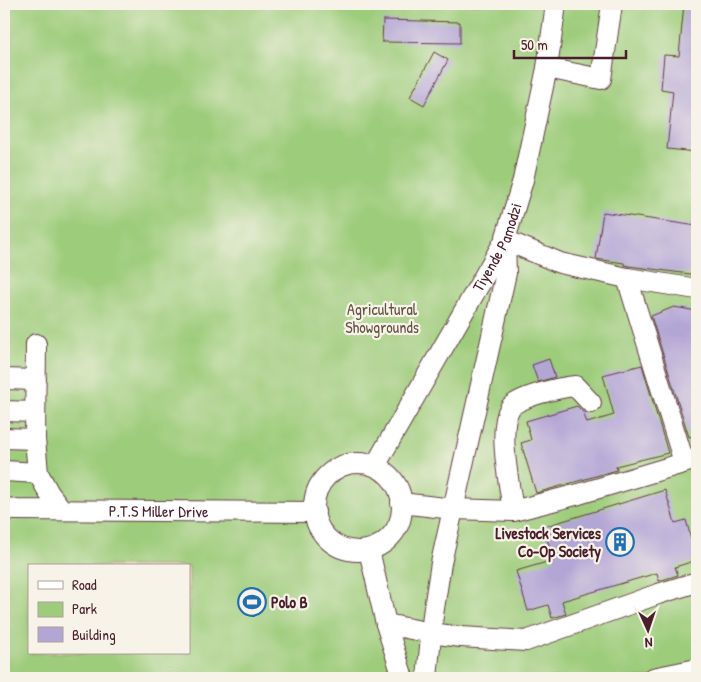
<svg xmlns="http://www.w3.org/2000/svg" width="701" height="682" viewBox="0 0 701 682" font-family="'Patrick Hand',sans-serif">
	<rect width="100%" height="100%" fill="#f7f3e8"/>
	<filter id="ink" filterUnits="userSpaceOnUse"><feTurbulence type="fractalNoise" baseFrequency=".02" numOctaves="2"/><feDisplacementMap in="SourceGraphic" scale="10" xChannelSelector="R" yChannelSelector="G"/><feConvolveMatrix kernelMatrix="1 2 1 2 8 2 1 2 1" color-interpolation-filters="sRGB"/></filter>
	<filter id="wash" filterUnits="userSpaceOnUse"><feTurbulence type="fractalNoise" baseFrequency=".0096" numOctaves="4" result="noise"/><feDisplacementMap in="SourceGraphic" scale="20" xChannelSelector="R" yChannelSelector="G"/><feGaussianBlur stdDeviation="1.12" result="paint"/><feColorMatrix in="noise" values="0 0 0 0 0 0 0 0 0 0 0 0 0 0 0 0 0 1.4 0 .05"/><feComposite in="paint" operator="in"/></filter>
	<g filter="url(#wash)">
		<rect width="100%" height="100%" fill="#eddcb9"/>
		<path fill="#9dcc7a" stroke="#747652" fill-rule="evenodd" d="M4 4H697V678H4ZM29 566H189V653H29Z"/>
		<g id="blocks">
			<path fill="#b2a6d5" d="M684 4H697V107L696 124H697V152L667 149 673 91 661 89 664 55 679 56Z
				M383 20 460 22V43L382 42Z
				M434 52 448 60 424 105 410 97Z
				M603 212 697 226V275L629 266 624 265V263L596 259Z
				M674 307 697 311V435L689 437 651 316Z
				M549 359 555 377 538 382 532 365Z
				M642 365 668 453 616 466 617 470 536 493 521 443 531 440 526 421 577 406 583 412 587 423 614 415 603 375Z
				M665 490 675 523 686 520 697 560 675 567 678 575 659 581 657 573 562 601 566 614 552 618 548 605 528 611 516 571 554 560 543 527Z"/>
		</g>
	</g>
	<g filter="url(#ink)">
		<use href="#blocks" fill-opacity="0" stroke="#623b40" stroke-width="1"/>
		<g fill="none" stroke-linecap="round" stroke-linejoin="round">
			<defs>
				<g id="minor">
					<path d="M547 68 601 79 612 4"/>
					<path d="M505 240 560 263 627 278 697 289"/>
					<path d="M627 278 684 462"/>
					<path d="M36 344 35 439 38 473 49 493 62 510"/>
					<path d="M4 379 36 380"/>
					<path d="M4 411 34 412"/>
					<path d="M4 438 35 439"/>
					<circle cx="358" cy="507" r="44"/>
					<path id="s1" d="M375 466 505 240 523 180 547 68 556 4"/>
					<path d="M4 471 38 473"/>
					<path d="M401 503 454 509 513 511 579 494 697 459"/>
					<path id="s2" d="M4 507 16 510 315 512"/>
					<path d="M513 511C510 487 497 429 510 408 517 397 562 387 575 386L591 403"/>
					<path d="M369 550 386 624 403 678"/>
					<path d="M386 624 431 633 461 637 526 641 658 594 697 582"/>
					<path d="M427 678 433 615 441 563 506 273 505 240"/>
					<path d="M653 678 697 669"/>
				</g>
			</defs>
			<use href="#minor" stroke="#623b40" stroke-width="22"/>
			<use href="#minor" stroke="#fff" stroke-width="20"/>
		</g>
	</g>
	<defs>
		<symbol id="building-ring" viewBox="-11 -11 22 22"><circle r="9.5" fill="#f7f3e8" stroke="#1f6fb2" stroke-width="1.5"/><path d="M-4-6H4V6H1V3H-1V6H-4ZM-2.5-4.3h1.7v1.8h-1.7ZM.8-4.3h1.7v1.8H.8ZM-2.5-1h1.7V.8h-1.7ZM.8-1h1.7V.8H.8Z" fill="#1f6fb2"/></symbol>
		<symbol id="stadium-ring" viewBox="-11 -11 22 22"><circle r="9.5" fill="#f7f3e8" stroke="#1f6fb2" stroke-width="1.5"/><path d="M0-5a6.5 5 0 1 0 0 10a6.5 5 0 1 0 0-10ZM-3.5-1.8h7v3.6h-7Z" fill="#1f6fb2"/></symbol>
	</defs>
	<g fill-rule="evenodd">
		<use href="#building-ring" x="604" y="526" width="32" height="32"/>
		<use href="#stadium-ring" x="236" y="586" width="32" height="32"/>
	</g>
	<g text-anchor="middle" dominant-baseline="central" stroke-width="4.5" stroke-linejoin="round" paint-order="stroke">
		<g font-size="16" fill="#4a1f2b" stroke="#f7f3e8">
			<text stroke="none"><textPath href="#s1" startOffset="251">Tiyende Pamodzi</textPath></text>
			<text stroke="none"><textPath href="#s2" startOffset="155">P.T.S Miller Drive</textPath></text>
		</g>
		<g font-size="16" fill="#635343" stroke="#f7f3e8">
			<text x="382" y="309">Agricultural<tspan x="382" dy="18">Showgrounds</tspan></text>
		</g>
		<g font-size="16" font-weight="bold" fill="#4a1f2b" stroke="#f7f3e8" text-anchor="end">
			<text x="601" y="533">Livestock Services<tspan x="601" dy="18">Co-Op Society</tspan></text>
			<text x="271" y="602" text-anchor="start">Polo B</text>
		</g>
	</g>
	<rect width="701" height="682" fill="none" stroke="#f7f3e8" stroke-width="20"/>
	<rect x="28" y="564" width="162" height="90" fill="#f7f3e8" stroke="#b29e9c"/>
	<rect x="38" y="581" width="25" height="8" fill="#ffffff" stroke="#b29e9c"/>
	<text x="72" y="590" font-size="15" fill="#4a1f2b">Road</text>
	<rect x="38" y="602" width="25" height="15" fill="#9dcc7a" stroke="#b29e9c"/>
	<text x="72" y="614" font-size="15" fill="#4a1f2b">Park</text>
	<rect x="38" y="627" width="25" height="15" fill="#b2a6d5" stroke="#b29e9c"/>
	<text x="72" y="640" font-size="15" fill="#4a1f2b">Building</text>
	<g transform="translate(648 630) rotate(177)" stroke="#f7f3e8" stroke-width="4" paint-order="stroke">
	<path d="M0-4L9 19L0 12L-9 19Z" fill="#4a1f2b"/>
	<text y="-8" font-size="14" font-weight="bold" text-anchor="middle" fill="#4a1f2b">N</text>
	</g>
	<path d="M514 50v8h112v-8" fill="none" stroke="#4a1f2b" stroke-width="2.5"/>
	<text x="521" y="50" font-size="15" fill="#4a1f2b" stroke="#f7f3e8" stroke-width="4" paint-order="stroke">50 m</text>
</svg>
